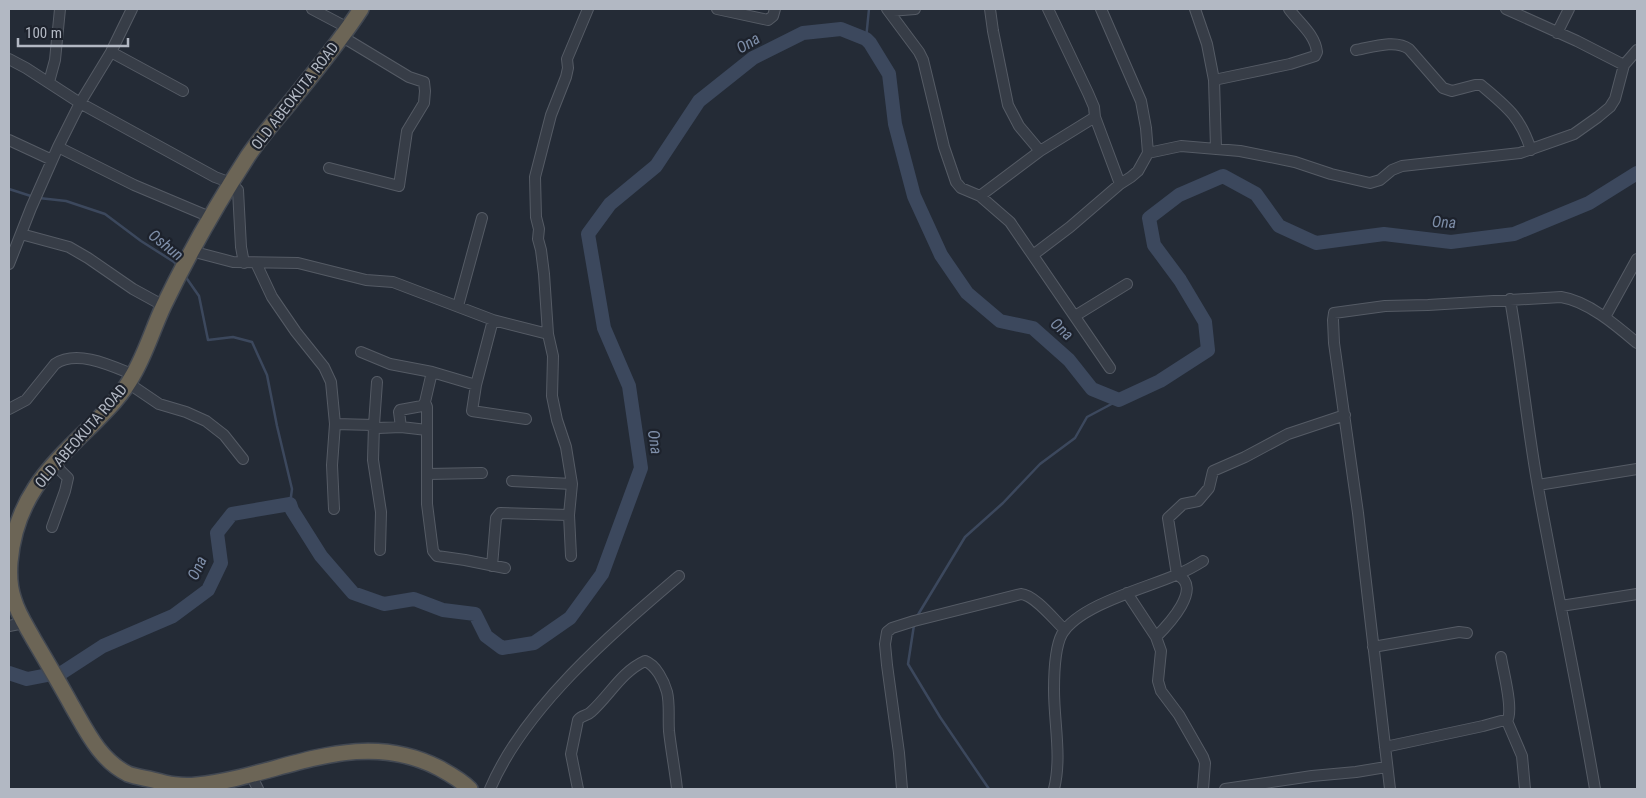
<svg xmlns="http://www.w3.org/2000/svg" width="1646" height="798" viewBox="0 0 1646 798" font-family="'Roboto Condensed',sans-serif">
	<rect width="100%" height="100%" fill="#242b36"/>
	<g fill="none" stroke-linecap="round" stroke-linejoin="round">
		<path stroke="#3c485d" stroke-width="2.5" d="M866 39 869 9
			M9 189 34 197
			M39 198 66 201 105 214 141 241 174 262 177 265
			M185 276 199 296 208 340 233 337 252 342 267 375 277 426 292 489 290 504
			M916 618 965 537 1003 503 1040 464 1075 438 1087 417 1119 400
			M914 625 908 664 940 717 989 789"/>
		<path stroke="#3c485d" stroke-width="14" d="M9 673 27 679 63 672 103 646 173 616 208 590 221 563 217 533 232 514 290 504 292 510 321 556 353 593 384 604 414 599 443 610 475 614 486 636 502 648 534 643 570 618 602 574 641 468 629 386 604 328 588 234 610 204 656 166 699 101 753 58 803 33 841 29 866 39 870 43 889 74 895 124 914 196 941 255 967 293 1000 321 1033 328 1069 360 1092 389 1119 400 1160 381 1208 350 1205 322 1180 280 1154 245 1149 218 1179 195 1223 176 1256 194 1279 226 1316 243 1384 234 1451 242 1514 234 1589 203 1637 173"/>
		<defs>
			<path id="minor" d="M312 9 348 28
				M717 9 768 20 773 16 775 9
				M887 9 919 52 923 60 944 147 956 182 961 188 980 196 1010 222 1110 368
				M990 9 993 31 1008 105 1019 126 1040 151
				M1048 9 1088 93 1094 107 1095 117 1120 184
				M1195 9 1207 44 1214 80 1216 148
				M1506 9 1577 41 1624 65
				M890 11 915 9
				M1557 33 1569 9
				M1356 50C1372 47 1396 39 1409 49L1443 88 1452 91 1475 85H1481C1507 107 1520 116 1531 150
				M111 52 183 91
				M9 59 26 68 80 103 215 177 231 183 238 190 241 247 244 263
				M1214 80 1290 64 1315 56 1317 52C1315 34 1299 23 1289 9
				M49 82 55 60 60 9
				M9 140 52 160
				M58 147 134 185 210 217
				M1148 153 1181 146 1240 151 1295 162 1331 174 1370 183 1380 180 1392 170 1402 166 1520 153 1574 134 1598 117 1610 107 1615 99 1624 65 1637 50
				M329 168 399 186 407 131 424 103 425 91 424 82 409 77 341 36
				M980 196 1040 151 1095 117
				M21 234 69 247 88 258 133 289 164 306
				M191 251 233 262 298 263 366 280 393 282 493 320 548 334
				M1033 255 1070 227 1120 184 1131 177 1138 171 1148 153 1146 128 1141 101 1101 9
				M256 263 272 297 296 332 324 367 331 382 335 424 332 465 334 509
				M9 264 31 208 58 147 80 103 111 52 132 9
				M1510 299C1521 362 1527 425 1538 487 1556 588 1578 688 1595 789
				M458 306 482 218
				M1075 316 1127 284
				M1605 317 1637 259
				M493 320 476 385 472 411 526 419
				M361 352 390 364 432 372 476 385
				M377 382 374 425 373 460 381 512 380 550
				M128 383 159 404 186 412 206 421 224 435 243 459
				M425 402 427 407V430
				M9 409 26 400 55 364C77 349 112 366 134 375
				M335 424 374 425 378 428 401 427 427 430V504L433 551 437 556 465 560 505 568
				M401 427 399 412 400 410 422 406 425 402 432 372
				M427 474 482 473
				M512 481 572 484
				M1538 485 1637 469
				M52 527 65 491 68 478 53 463
				M571 556 569 515 572 484 566 447 557 420 552 396 553 356 548 334 544 274 541 250 538 239 539 229 536 217 535 177 551 115 566 77 568 68 567 59 588 9
				M492 566 496 518 500 513 569 515
				M1127 593 1156 637 1161 651 1158 681 1161 691 1179 715 1203 757 1205 763 1203 789
				M1561 606 1637 594
				M9 626 24 623
				M1156 637C1168 625 1204 587 1177 575L1168 518 1183 504 1198 501 1209 488 1213 471 1245 457 1288 434 1345 415
				M1373 647 1459 632 1467 633
				M1501 657C1503 671 1514 710 1507 721L1522 756 1525 789
				M1385 747 1483 726 1501 721H1507
				M251 775 258 789
				M490 789C525 707 611 634 679 576
				M578 789 571 754 578 720C582 715 587 716 591 712 610 695 621 672 645 661 656 665 664 681 667 692 670 704 668 718 669 731 671 750 675 770 677 789
				M902 789 899 753 887 665 885 644 887 632 892 628 914 621 1021 594C1035 595 1055 621 1065 630
				M1054 789C1062 757 1054 723 1054 690 1054 675 1055 647 1062 634 1079 605 1146 588 1176 575 1186 571 1195 566 1203 561
				M1225 789 1312 776 1356 772 1386 767
				M1390 789 1358 513 1334 343 1333 320 1334 313 1385 306 1428 305 1561 297C1588 301 1617 326 1637 343"/>
			<path id="highway" d="M361 9C339 43 313 74 288 105 274 122 260 138 248 156 217 204 189 253 164 305 153 328 146 353 133 375 122 396 105 412 88 429 46 469 15 502 10 562 9 575 10 589 14 600 18 614 27 627 34 640 47 662 60 684 72 706 87 732 100 760 128 774 136 777 145 778 153 780 168 784 181 787 197 785 279 777 356 725 439 768 450 774 461 780 470 789"/>
		</defs>
		<use href="#minor" stroke="#555b65" stroke-width="12"/>
		<use href="#highway" stroke="#424852" stroke-width="18"/>
		<use href="#minor" stroke="#373d47" stroke-width="10"/>
		<use href="#highway" stroke="#6c6556" stroke-width="15"/>
	</g>
	<g text-anchor="middle" dominant-baseline="central" stroke-width="4.5" stroke-linejoin="round" paint-order="stroke">
		<g font-size="15" fill="#b2b8c3" stroke="#1d222c">
			<text transform="translate(295 96) rotate(-52)">OLD ABEOKUTA ROAD</text>
			<text transform="translate(81 436) rotate(-49)">OLD ABEOKUTA ROAD</text>
		</g>
		<g font-size="16" font-style="italic" fill="#7e8ea8" stroke="#1d222c">
			<text transform="translate(748 43) rotate(-31)">Ona</text>
			<text transform="translate(1444 222) rotate(2)">Ona</text>
			<text transform="translate(166 245) rotate(38)">Oshun</text>
			<text transform="translate(1062 329) rotate(42)">Ona</text>
			<text transform="translate(655 442) rotate(82)">Ona</text>
			<text transform="translate(197 568) rotate(-66)">Ona</text>
		</g>
	</g>
	<rect width="1646" height="798" fill="none" stroke="#b2b8c3" stroke-width="20"/>
	<path d="M18 38v8h110v-8" fill="none" stroke="#b2b8c3" stroke-width="2.5"/>
	<text x="25" y="38" font-size="15" fill="#b2b8c3" stroke="#1d222c" stroke-width="4" paint-order="stroke">100 m</text>
</svg>
